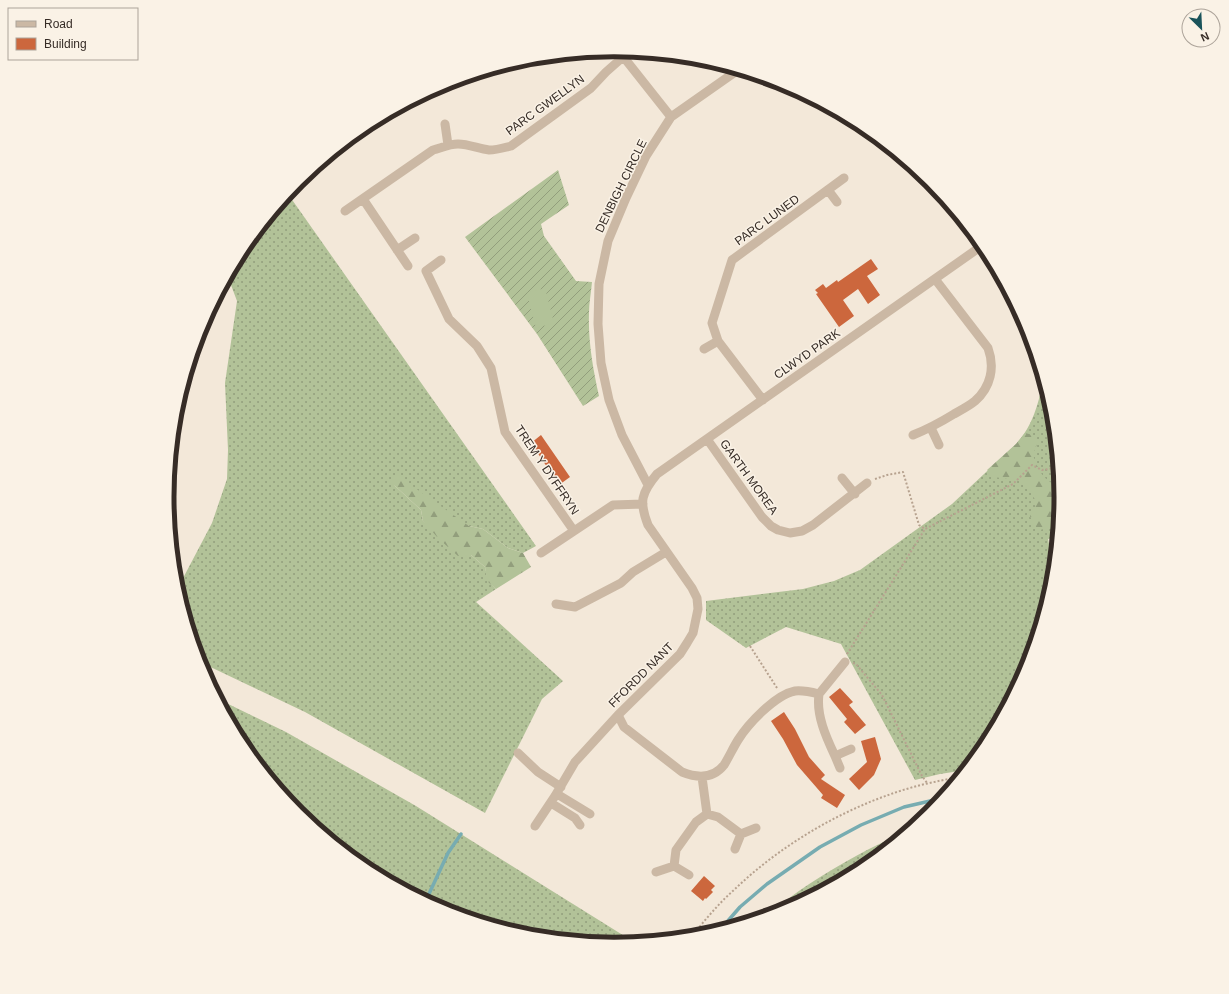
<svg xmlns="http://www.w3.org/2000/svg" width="1229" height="994" viewBox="0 0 1229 994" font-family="Arial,sans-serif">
	<defs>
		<pattern id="grass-dots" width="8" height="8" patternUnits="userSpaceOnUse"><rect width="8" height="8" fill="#b2c298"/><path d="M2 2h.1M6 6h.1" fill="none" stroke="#929e7c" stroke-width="1.8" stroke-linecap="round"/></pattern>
		<pattern id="forest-firs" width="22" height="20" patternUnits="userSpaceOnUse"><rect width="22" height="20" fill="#b2c298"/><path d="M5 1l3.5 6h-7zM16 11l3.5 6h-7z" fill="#929e7c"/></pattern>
		<pattern id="garden-furrows" width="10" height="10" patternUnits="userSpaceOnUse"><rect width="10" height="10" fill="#b2c298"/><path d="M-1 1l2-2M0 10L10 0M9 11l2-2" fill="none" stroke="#929e7c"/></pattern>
	</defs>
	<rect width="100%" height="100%" fill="#f3e8d9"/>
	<path fill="url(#grass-dots)" d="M288 194 536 546 523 553 508 548 483 529 469 526 394 485 421 510 423 521 471 555 485 567 488 581 496 589 476 602 563 681 542 699 485 813 305 712 200 662 178 590 181 582 212 523 227 479 228 450 225 383 237 301 228 277 243 248Z
		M1044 380 1053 410 1061 497 1058 537 1048 539 1054 568 1053 584 1027 668 986 746 966 770 940 774 915 780 841 644 786 627 746 648 706 620V601L803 589 834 581 860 570 952 504 1016 444C1034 424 1037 406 1044 380Z
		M218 699 286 732 416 806 634 942 614 944 527 935 443 910 366 869 298 813 243 745Z
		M906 833 863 869 785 910 767 916C794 892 825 873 856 856 872 847 888 839 906 833Z"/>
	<path fill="url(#forest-firs)" d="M1044 380 1050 399 1046 397 1039 399Z
		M1025 433 1033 435 1037 444 1033 455C1039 472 1043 480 1061 488V497L1059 522 1050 527 1040 530 1034 525 1030 516 1037 503 1030 491 1021 481 994 477 987 470 1016 444Z
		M398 476 469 526 483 529 508 548 523 553 531 567 496 589 487 581 485 567 471 555 458 556 438 538 423 521 421 510 394 485 391 479Z"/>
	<path fill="url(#garden-furrows)" d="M558 170 569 205 541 224 544 236 576 281 592 282C591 293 589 303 589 313 588 341 593 369 599 396L583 406 537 334 465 237Z"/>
	<path fill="#b2c298" d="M545 288 554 323 536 328 527 293Z"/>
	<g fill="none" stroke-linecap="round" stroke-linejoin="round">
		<path stroke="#77acb1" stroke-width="3.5" d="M427 901 428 896 448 853 461 834
			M720 930 740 907 767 884 820 847 861 825 904 807 943 798"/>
	</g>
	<path fill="#cc673d" d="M871 259 878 269 867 276 880 295 868 304 858 289 843 300 854 316 839 327 816 294 818 293 815 290 823 284 826 288 837 280 838 282Z
		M541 435 570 477 559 485 531 443Z
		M840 688 853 702 849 705 866 725 855 734 844 722 847 719 829 697Z
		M784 712 795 729 809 757 825 775 821 779 845 795 837 808 821 798 823 795 797 765 783 739 771 721Z
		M875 737 881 759 874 775 859 790 849 779 867 762 861 741Z
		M704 876 715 886 711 890 713 892 706 899 705 898 703 901 691 891Z"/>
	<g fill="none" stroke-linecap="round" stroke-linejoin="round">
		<path stroke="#b7a28f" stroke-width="2" stroke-dasharray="2 2" stroke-linecap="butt" d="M875 479 887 475 903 472 919 525 925 529 1013 484 1032 465 1042 470 1055 468 1056 463 1058 464
			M750 646 777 688
			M847 654 925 529
			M853 663 856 664 882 695 922 776 927 783
			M692 936C705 920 719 903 735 889 785 841 854 802 921 785 934 782 947 779 960 777"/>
		<path stroke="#cbb8a4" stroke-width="9" d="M618 50 671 117
			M445 124 448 145
			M828 190 837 202
			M363 199 408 266
			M345 211 433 150C441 148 449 144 458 144 469 144 479 149 489 150 497 150 503 148 511 146L591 88 606 72 623 57
			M397 250 415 238
			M441 260 426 271 449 319 477 346 491 368 505 432 574 531
			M704 349 718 341
			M763 400 718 341 712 323 732 260 844 178
			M931 428 939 445
			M913 435C928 429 941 422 954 414 961 410 969 406 975 401 991 387 995 367 988 348L935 279
			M707 439 762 517 771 526 778 530 790 533 802 531 813 525 867 483
			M842 478 855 494
			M648 485 622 435 609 400 601 363 598 324 599 284 608 241 626 198 646 156 671 117 738 70
			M541 553 613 505 643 504
			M556 604 575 607 621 583 633 572 666 552
			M819 694C816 715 826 737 835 756L851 749
			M618 715 624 727 682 772C697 778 713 779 724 765 729 757 733 748 738 740 748 724 775 695 795 691 803 690 811 692 819 694L845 662
			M518 753 538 772 561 787
			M835 756 840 768
			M557 794 590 814
			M551 803 575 818 580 825
			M707 814 718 817 741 834 756 828
			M535 826 555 796 575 762 618 715 680 654 687 643 693 633 698 609 697 598 692 588 648 525C639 502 641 493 657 474L983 245
			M735 849 741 834
			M674 866 689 875
			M656 872 674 866 676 850 696 822 707 814 702 777"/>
	</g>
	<g text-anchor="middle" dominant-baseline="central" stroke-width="3" stroke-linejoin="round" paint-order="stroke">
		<g font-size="12" fill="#362c26" stroke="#faf2e6">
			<text transform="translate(545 105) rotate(-36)">PARC GWELLYN</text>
			<text transform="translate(621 186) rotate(-64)">DENBIGH CIRCLE</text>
			<text transform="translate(767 220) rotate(-36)">PARC LUNED</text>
			<text transform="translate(807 354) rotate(-35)">CLWYD PARK</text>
			<text transform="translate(547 470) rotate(56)">TREM Y DYFFRYN</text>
			<text transform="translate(749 477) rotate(54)">GARTH MOREA</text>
			<text transform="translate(641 675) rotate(-45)">FFORDD NANT</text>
		</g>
	</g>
	<path d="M0 0H1229V994H0ZM174 497a440 440 0 1 1 880 0a440 440 0 1 1-880 0Z" fill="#faf2e6" fill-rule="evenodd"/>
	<path fill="none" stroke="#362c26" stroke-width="5" d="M174 497a440 440 0 1 1 880 0a440 440 0 1 1-880 0Z"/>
	<rect x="8" y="8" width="130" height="52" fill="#faf2e6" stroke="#aca399"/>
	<rect x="16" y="21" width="20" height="6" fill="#cbb8a4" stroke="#aca399"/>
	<text x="44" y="28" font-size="12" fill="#362c26">Road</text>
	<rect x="16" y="38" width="20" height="12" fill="#cc673d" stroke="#aca399"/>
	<text x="44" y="48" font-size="12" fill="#362c26">Building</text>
	<g transform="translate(1201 28) rotate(156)"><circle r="19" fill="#faf2e6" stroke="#aca399"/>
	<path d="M0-3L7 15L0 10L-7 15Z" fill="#1a535a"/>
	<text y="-6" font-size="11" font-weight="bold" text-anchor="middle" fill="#362c26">N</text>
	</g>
</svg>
